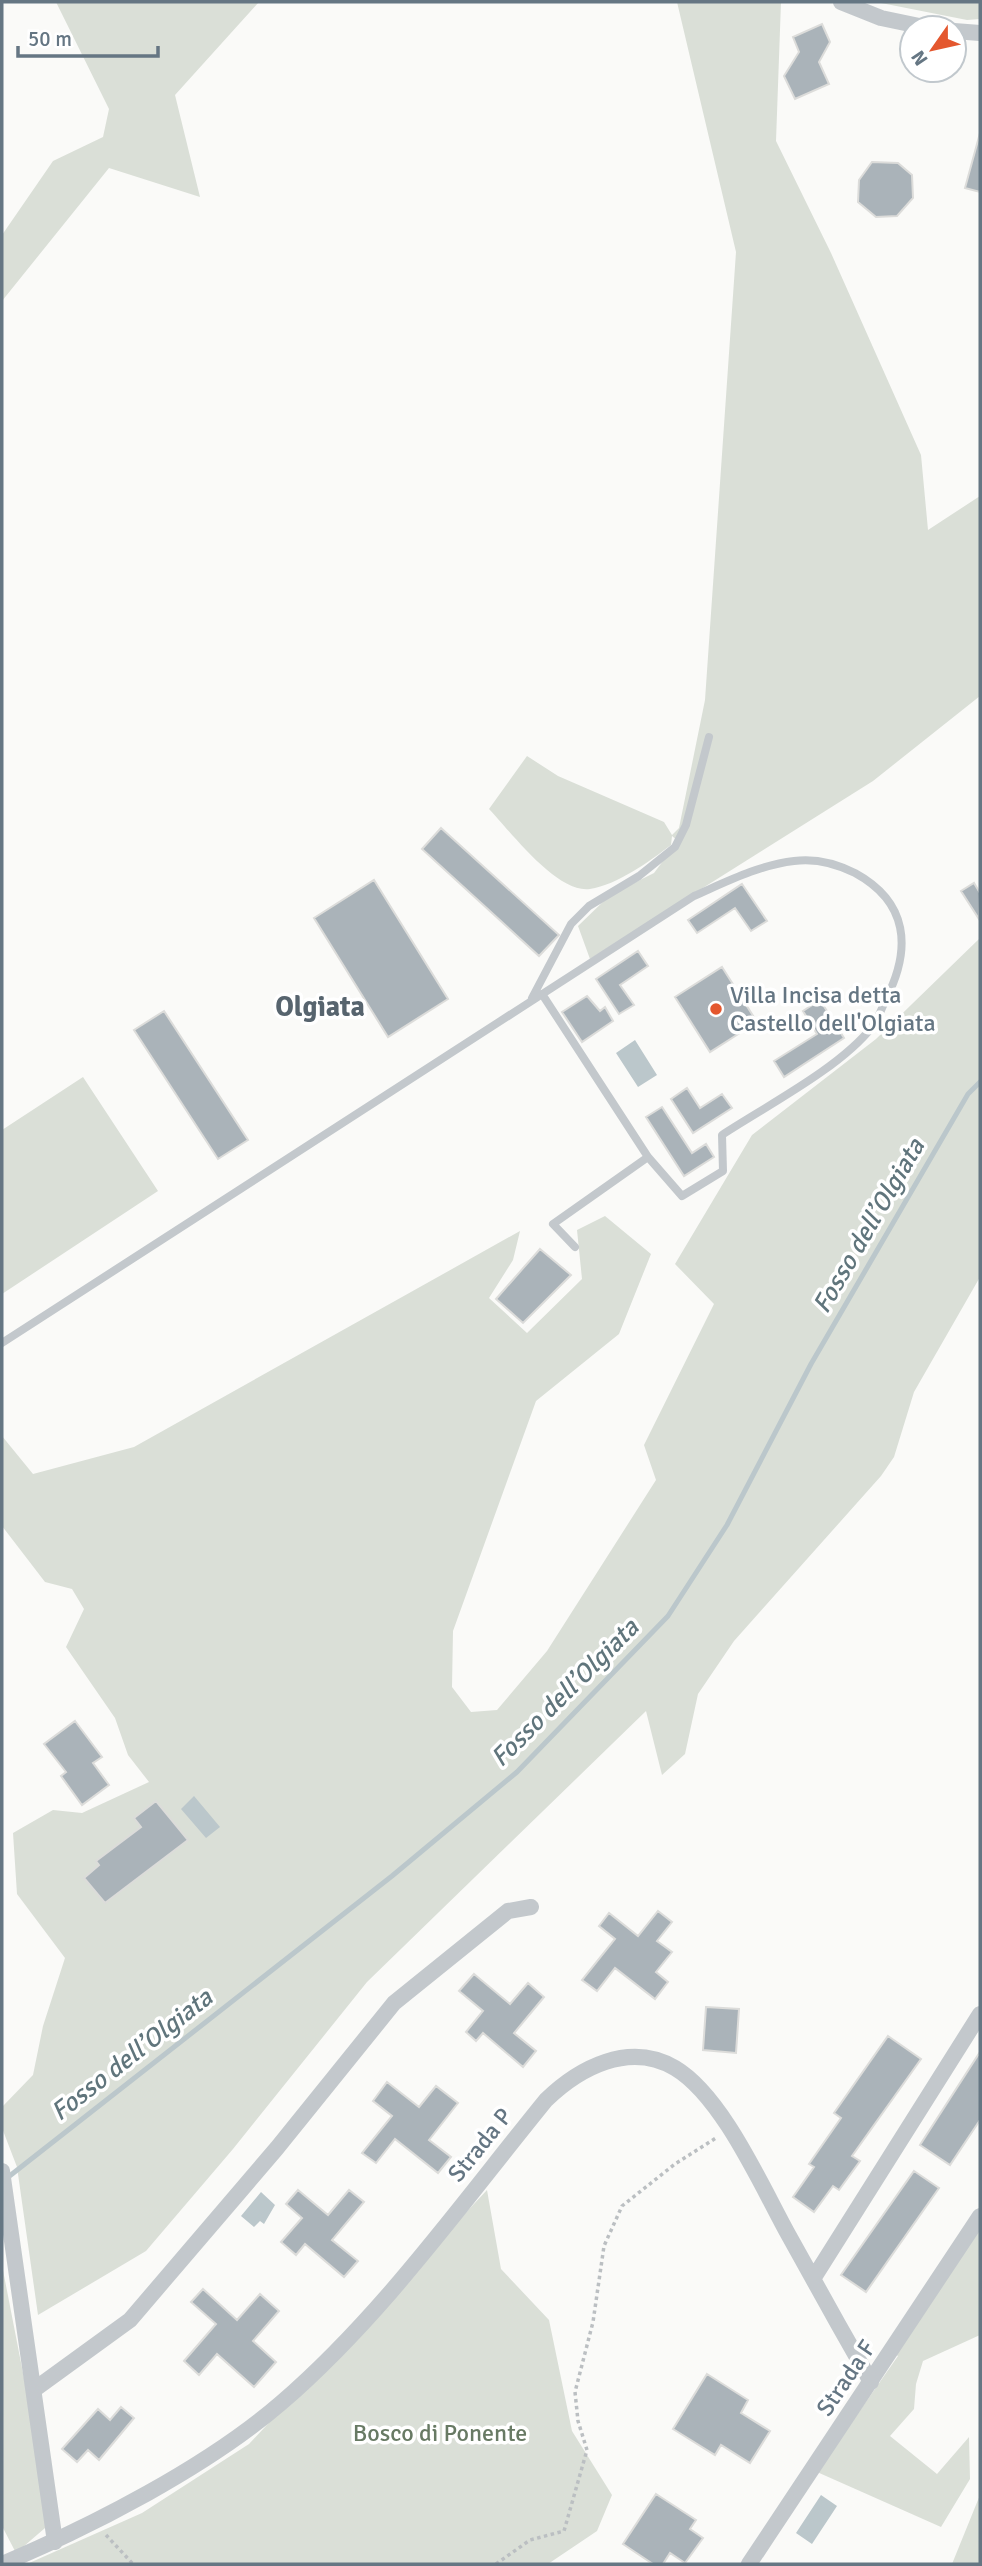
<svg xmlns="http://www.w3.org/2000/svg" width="982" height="2566" viewBox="0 0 982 2566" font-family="Signika,sans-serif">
	<rect width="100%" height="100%" fill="#fafaf8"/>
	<path fill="#dadfd7" d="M56 2H259L175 95 200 197 109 168 2 301V235L53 161 103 137 109 109Z
		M677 2H781L776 141 831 253 921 455 928 530 980 496V696L873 781 590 959 578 926 610 895 654 873 678 841 672 836 671 845C650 861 617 885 590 889 557 894 510 831 489 809L527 756 558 776 664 822 672 835 679 828 705 700 736 252Z
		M876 2H980V19L967 20Z
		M980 938V1277L914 1392 894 1457 881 1476 734 1641 698 1694 685 1754 662 1775 646 1711 367 1982 233 2149 146 2251 38 2315 17 2167 2 2128V2107L33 2075 43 2026 65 1958 17 1894 13 1833 53 1810 82 1813 149 1782 128 1755 115 1718 66 1647 84 1609 72 1589 45 1582 2 1526V1436L33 1474 134 1447 520 1231 513 1260 489 1298 527 1333 582 1279 577 1230 605 1216 651 1254 619 1334 536 1401 453 1631 452 1687 471 1712 497 1710 547 1651 656 1480 644 1445 714 1304 675 1264 752 1135 876 1039Z
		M83 1077 158 1191 2 1294V1130Z
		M487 2190 501 2269 549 2320 572 2431 612 2495 597 2531 548 2564H27L142 2513 249 2444Z
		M980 2219V2335L923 2361 916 2384 914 2409 890 2436 937 2474 969 2437 970 2479 941 2527 817 2472 898 2356 891 2352Z
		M2 2265 52 2522 16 2553 2 2526Z
		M980 2495V2564H952Z"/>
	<path fill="#bbc7cb" d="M635 1040 657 1075 638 1087 616 1053Z
		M194 1796 220 1827 206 1838 181 1809Z
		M261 2192 275 2205 264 2224 260 2221 254 2227 241 2216Z
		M821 2495 837 2506 812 2544 796 2533Z"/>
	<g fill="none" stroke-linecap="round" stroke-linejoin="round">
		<path stroke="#bbc7cb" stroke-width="5" d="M7 2178 392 1876 517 1772 668 1616 727 1525 811 1364 968 1094 980 1082"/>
	</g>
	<path fill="#aab3b9" stroke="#dcdcda" stroke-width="2" d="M822 24 830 42 819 62 829 84 795 99 784 76 799 52 793 37Z
		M980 133V192L965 188Z
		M872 162 898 163 912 175 913 198 897 216 876 217 858 202 859 180Z
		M441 828 559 935 539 956 422 849Z
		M374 880 448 999 388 1037 314 918Z
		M974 883 980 893 979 919 961 891Z
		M742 884 767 921 751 931 735 908 697 933 688 920Z
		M638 951 648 966 620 985 634 1005 619 1014 596 979Z
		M722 967 757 1022 710 1052 675 997Z
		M587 996 600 1011 605 1007 613 1021 582 1042 562 1012Z
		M820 1000 844 1038 784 1077 774 1061 817 1034 803 1011Z
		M164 1011 248 1140 218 1159 134 1030Z
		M687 1088 700 1108 722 1094 732 1108 693 1133 671 1099Z
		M662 1107 692 1153 706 1144 714 1157 684 1176 646 1117Z
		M540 1249 571 1275 523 1323 496 1299Z
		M75 1721 102 1757 93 1763 109 1785 82 1805 61 1776 66 1772 44 1744Z
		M156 1801 188 1840 105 1903 84 1878 99 1865 96 1861 141 1827 134 1818Z
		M658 1911 672 1922 657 1941 672 1952 656 1972 668 1982 655 1999 615 1968 597 1991 582 1980 615 1939 599 1926 609 1913 638 1936Z
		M474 1974 510 2004 528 1983 544 1997 514 2033 536 2051 523 2067 483 2033 476 2041 466 2032 483 2011 459 1991Z
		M706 2007 739 2009 736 2053 703 2050Z
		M888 2036 921 2059 852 2156 860 2161 839 2190 833 2186 814 2212 793 2197 814 2167 809 2164 841 2118 834 2113Z
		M980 2052V2120L950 2165 920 2145Z
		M387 2082 419 2107 436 2086 458 2103 429 2140 451 2157 438 2173 395 2139 376 2163 362 2153 392 2116 373 2101Z
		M914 2171 939 2188 866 2292 841 2275Z
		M298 2190 328 2215 349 2190 364 2202 332 2240 358 2261 344 2277 305 2244 296 2255 281 2242 302 2218 286 2204Z
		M203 2289 237 2320 260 2294 279 2311 253 2341 276 2362 254 2387 217 2354 199 2375 184 2361 216 2324 191 2302Z
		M707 2374 748 2400 741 2413 770 2431 750 2463 721 2445 715 2455 673 2429Z
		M121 2407 134 2418 99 2460 88 2450 77 2462 62 2449 98 2409 110 2420Z
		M656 2494 696 2520 690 2529 703 2538 685 2563 670 2553 663 2564H653L623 2544Z"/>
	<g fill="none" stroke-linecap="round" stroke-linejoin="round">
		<path stroke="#bbbfc2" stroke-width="3.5" stroke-dasharray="3.5 3.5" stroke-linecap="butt" d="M106 2535 133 2564
			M496 2564 530 2540 564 2531 587 2450 578 2421 575 2392 593 2322 604 2246 622 2206 675 2164 716 2138"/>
		<path stroke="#c3c8cc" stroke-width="8" d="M532 998 571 924 589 906 639 876 675 847 686 825 709 737
			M575 1247 553 1224 648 1157
			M2 1343 694 896C726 882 759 865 794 861 816 858 835 863 855 873 908 902 912 948 886 999 882 1008 878 1019 872 1027 840 1068 766 1106 722 1135L723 1171 682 1196 648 1157 542 994"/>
		<path stroke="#c3c8cc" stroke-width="16" d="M841 2 881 18 929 28
			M954 31 980 33
			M2 2171 55 2542
			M813 2279 980 2014
			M35 2389 130 2320 277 2148 394 2003 508 1911 531 1907
			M2 2564C92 2526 207 2467 281 2403 382 2316 462 2203 546 2100 579 2068 629 2041 675 2068 722 2096 761 2185 788 2234 815 2283 843 2333 871 2382
			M749 2564 980 2216"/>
	</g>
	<circle fill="#e4572e" stroke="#fff" stroke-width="2.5" cx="716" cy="1009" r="7"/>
	<g text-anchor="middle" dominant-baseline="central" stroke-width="7" stroke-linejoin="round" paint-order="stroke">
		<g font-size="24" fill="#657683" stroke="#fff" text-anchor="start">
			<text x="730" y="995">Villa Incisa detta<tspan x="730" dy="28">Castello dell'Olgiata</tspan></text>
		</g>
		<g font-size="24" fill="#657683" stroke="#fff">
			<text transform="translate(480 2145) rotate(-51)">Strada P</text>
			<text transform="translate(846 2378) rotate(-56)">Strada F</text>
		</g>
		<g font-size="24" fill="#687a64" stroke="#fff">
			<text x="440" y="2433">Bosco di Ponente</text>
		</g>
		<g font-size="26" font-style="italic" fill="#60757c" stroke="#fff">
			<text transform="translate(869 1226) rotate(-60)">Fosso dell’Olgiata</text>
			<text transform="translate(565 1693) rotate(-45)">Fosso dell’Olgiata</text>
			<text transform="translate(132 2055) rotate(-38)">Fosso dell’Olgiata</text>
		</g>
		<g font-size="28" font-weight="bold" fill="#57646e" stroke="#fff">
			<text x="320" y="1007">Olgiata</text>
		</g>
	</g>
	<rect width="982" height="2566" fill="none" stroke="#657683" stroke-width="7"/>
	<g transform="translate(933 49) rotate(236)"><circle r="33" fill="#ffffff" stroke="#c1c8cd" stroke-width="2"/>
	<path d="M0-5L12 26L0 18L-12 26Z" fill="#e4572e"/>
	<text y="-10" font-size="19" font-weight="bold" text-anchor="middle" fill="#657683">N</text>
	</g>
	<path d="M18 46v10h140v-10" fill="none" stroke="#657683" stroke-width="3.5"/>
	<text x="28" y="46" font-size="21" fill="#657683" stroke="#ffffff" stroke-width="5" paint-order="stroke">50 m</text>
</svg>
